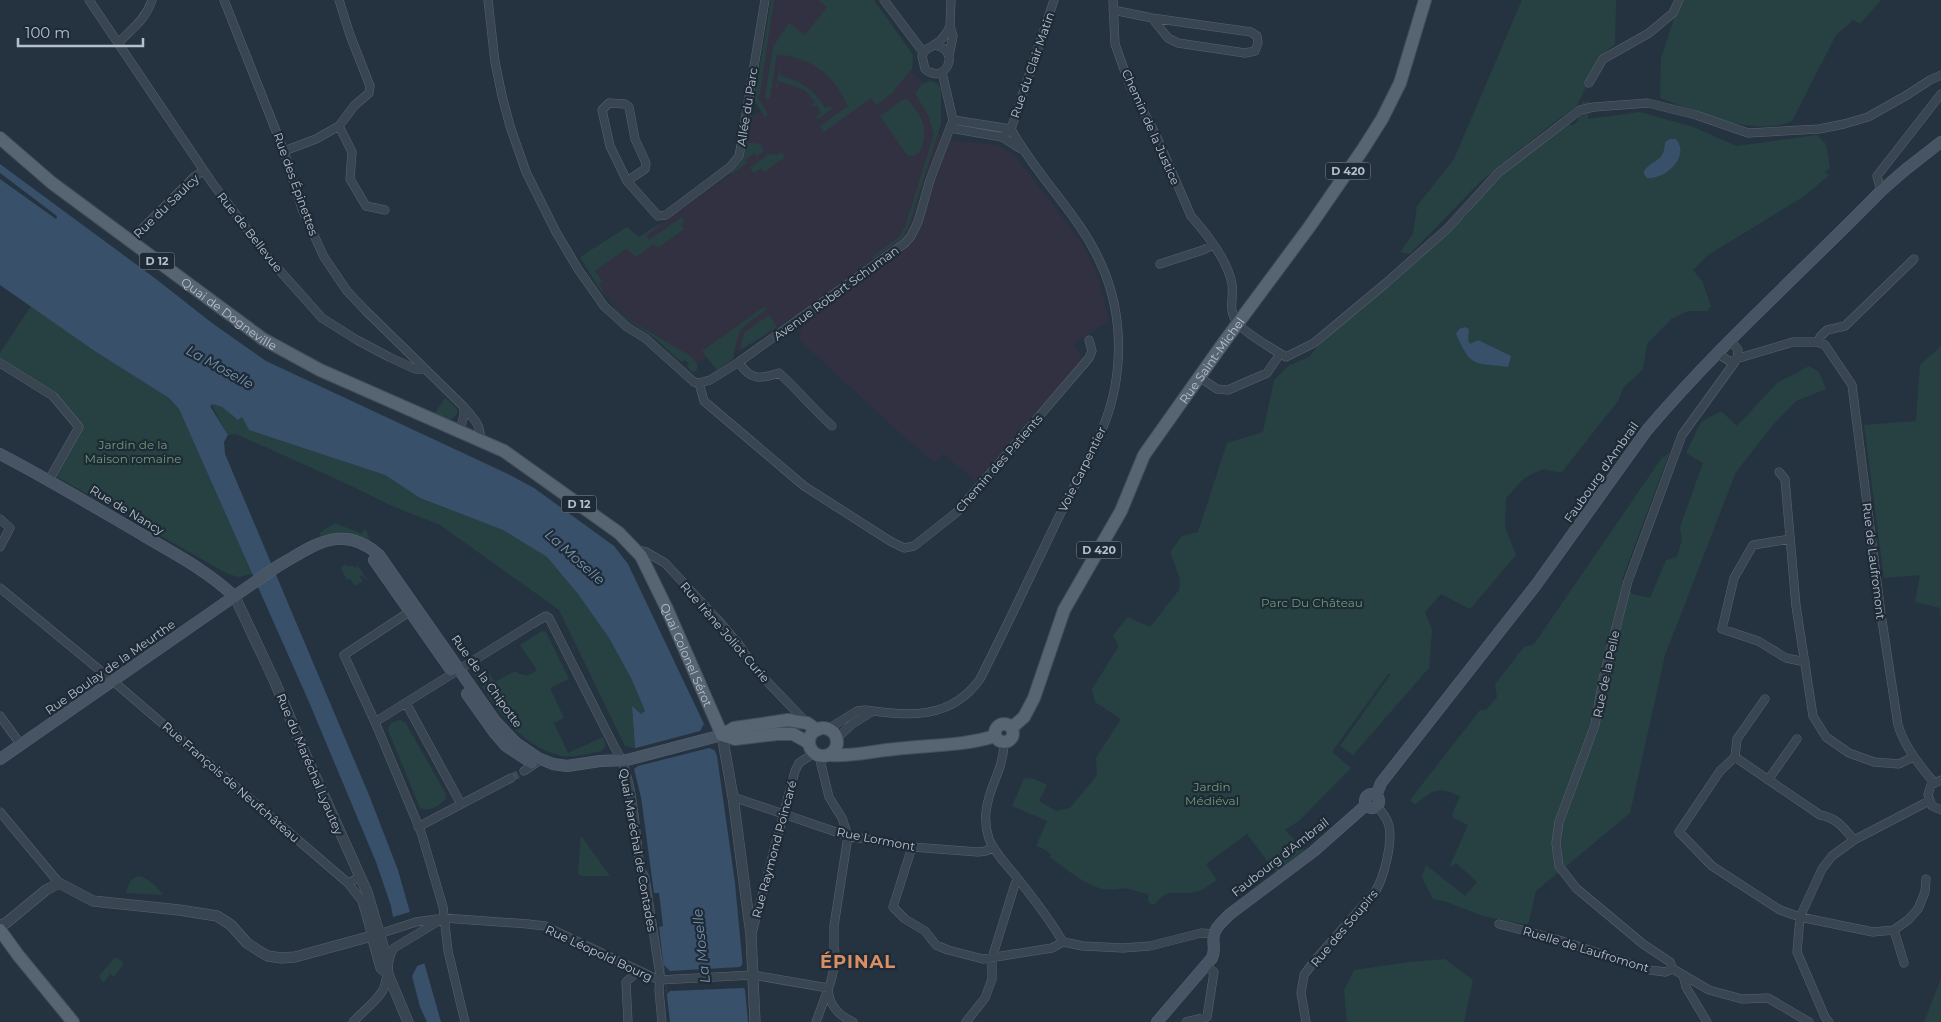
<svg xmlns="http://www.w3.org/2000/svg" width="1941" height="1022" viewBox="0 0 1941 1022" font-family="Montserrat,sans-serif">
	<rect width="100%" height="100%" fill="#253341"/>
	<path fill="#323142" d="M771 0H874L911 51 913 66 910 71 923 83 934 81 941 89V111L934 133 955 141 998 145 1015 156 1080 240 1094 267 1100 283 1109 321 1074 343 1082 359 1079 363 976 481 943 454 935 463 900 433 799 340 802 328 794 316 760 339 740 350H735L733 359 717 370 706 357 697 363V369L693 372 687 366 689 364 685 360 682 362 665 340 633 322 614 305 600 286 597 285 580 257 627 227 639 237 667 220 730 175 739 166 743 159 752 117 761 111 754 101Z"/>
	<path fill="#274142" d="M771 0H774L759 99 768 115 765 117 754 101Z
		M818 0H874L913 55 912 69 894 90 895 91 876 105 871 98 824 132 820 126 848 106C833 73 811 58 777 54L770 98 767 100 765 97 773 47 789 23 805 35 827 7Z
		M1522 0H1616L1615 44 1602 55 1576 107 1548 127 1479 183 1410 254 1400 252 1413 234 1417 206 1454 159Z
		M1680 0H1881L1860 24 1853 20 1836 35 1792 121C1755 138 1696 111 1660 98L1661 58Z
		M779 70H780V76C801 81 814 89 825 108L831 106 832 109 818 119 816 116 821 113 817 105 811 107V106L815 102 805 90 778 81 777 88H776Z
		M931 81 937 83 941 89V124L908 228 902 238 874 258H871L899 237 905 227 934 134 928 115 915 93 923 83Z
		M907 99C913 106 920 114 923 123 927 135 923 161 907 155L880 116 901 101Z
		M1582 102H1590L1588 119 1640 112 1693 127 1737 146 1817 135 1826 144 1830 168 1825 172 1829 175 1806 195 1708 255 1693 270 1702 281 1711 306 1707 311H1688L1671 319 1647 344 1643 369 1623 388 1618 401 1561 473 1543 469 1524 478 1506 498 1505 527 1516 555 1470 609 1441 594 1425 612 1432 630 1429 668 1353 755 1340 746 1391 674H1388L1332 752 1351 768 1299 821 1285 830 1304 850 1276 872 1247 834 1206 864 1217 880C1210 884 1203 891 1195 892 1177 896 1168 886 1155 904H1151L1148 901 1149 894C1142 893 1136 891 1130 889 1119 887 1109 892 1099 888 1082 882 1064 868 1050 857L1051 854 1042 848 1036 846 1047 821 1012 806 1024 778 1035 779 1047 785 1039 801 1056 811 1070 808 1097 775 1096 758 1121 719 1095 702 1092 689 1119 646 1113 635 1128 617 1150 627 1179 590 1180 579 1170 552 1182 536 1198 532 1227 443 1263 432 1274 380 1288 366 1309 357 1318 346 1465 217 1498 176 1569 123 1572 126 1578 121Z
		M748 142 760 144 764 151 757 156 754 153 745 160 747 163 730 175 743 159Z
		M782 152 785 157 764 172 761 168 754 173 750 168 769 154 776 155Z
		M682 217 685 222 681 225 684 229 658 248 654 244 636 257 626 249 595 271 602 281 599 284 608 299 622 314 633 322 692 357 698 366 696 371 693 372 687 366 689 364 685 360 682 362 678 359 656 339 624 317 616 309 597 285 580 257 627 227 639 237 659 224 660 225 646 236 649 240Z
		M31 306 96 352 169 398 179 409 252 574 239 577 228 574 52 474 79 426 53 396 0 363V353Z
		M764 307 766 310C739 329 739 325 733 359L717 370 702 351Z
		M769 315 777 327 740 350 744 333Z
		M1941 346V625L1940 608 1915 602 1920 575 1884 578 1864 425 1916 421 1920 365Z
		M1809 366 1819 372 1826 389 1796 401 1773 425 1736 472 1665 655 1630 813 1536 891 1528 925 1483 916 1444 901 1433 899 1422 877 1426 865 1465 896 1477 882 1456 863 1449 868 1468 825 1454 818 1452 814 1460 797C1439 785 1432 790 1415 805L1410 800 1480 710H1486L1497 697 1495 684 1524 647 1534 644 1661 459 1670 452 1622 579 1632 594 1650 598 1666 560 1677 557 1682 540 1680 527 1703 463 1686 453 1701 422 1721 411 1737 426 1777 383Z
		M445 398 457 409V414L450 420 435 413Z
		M211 404H218L238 420 242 417 249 430 385 475 420 498 503 530 547 557 578 594 609 638 631 678 645 711 641 714 632 707 635 748 625 746 559 610 440 525 390 505 345 483 236 434 228 435Z
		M335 523 362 534 365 528 370 540C352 533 339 531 321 536L319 533Z
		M356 563 368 581 361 575 360 577 363 581 355 586 350 579 347 580 341 568 345 564 346 566H354L355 568 357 567Z
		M542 631 546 632 569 679 550 688 564 718 554 723 568 753 603 737 606 746 601 751C589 754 570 759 558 755 515 743 495 705 472 671L480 666 486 674 490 675 495 682 515 671C524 676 527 678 537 670L520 645Z
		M400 720 405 722 446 794 445 800C438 806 430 812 420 808L388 730C389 723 394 721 400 720Z
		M581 836 610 876H581L578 873Z
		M138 876C147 877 159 888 163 895L126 893 130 881Z
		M114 958H118L124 963 114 977 110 974 103 983 99 976Z
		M1445 959 1473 980 1464 1022H1347L1344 990 1354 970 1409 962Z
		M1941 979V1022H1924Z"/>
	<path fill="#385069" d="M1670 139H1676C1691 157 1664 180 1647 178L1644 174V171C1655 157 1664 163 1665 142Z
		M0 164 156 279 212 323 266 361 508 474 534 488 614 546 628 564 704 724 717 756 735 883 748 1022H670L659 927 663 926 659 893H654L641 797 634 769 635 748 632 706 641 714 645 711 631 678 609 638 578 594 547 557 503 530 420 498 385 475 249 430 242 417 238 420 222 407 213 404 210 406 228 435 224 442 225 454 369 795 398 870 441 1022H427L420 1007 412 976 417 966 393 917 391 906 376 862 309 702 179 409 169 398 96 352 0 285V179L56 219 57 216 0 173Z
		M1465 327 1469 329 1468 340 1470 344 1478 340 1511 356 1508 367C1473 362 1472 369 1456 334L1459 329Z"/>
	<path fill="#253341" d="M704 724 715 750 709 748 638 766 634 769 632 764V749L700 731Z
		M410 912 425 963 417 966 412 976 411 973 414 966 398 934 393 917Z
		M744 962 746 990 744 988 670 991 667 994 664 965 670 971 740 967Z"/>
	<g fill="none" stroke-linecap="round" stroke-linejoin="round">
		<path stroke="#3b4856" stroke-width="8" stroke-dasharray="8 4" stroke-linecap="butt" d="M511 778 524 771"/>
		<defs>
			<path id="minor" d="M89 0 213 184 272 262 322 318 357 340 389 357 415 369H423
				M224 0 284 151 302 209 324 257 347 291 365 310 464 407C473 418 482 425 480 441
				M488 0 495 62 502 96 510 126 526 172 556 232 578 269 604 306 627 327 645 338 694 382 699 383 710 380 739 362 905 243 911 236 918 222 930 180 953 120 942 72
				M884 0 923 52
				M1113 0 1115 44 1130 86 1155 133 1191 216C1206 233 1228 261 1232 284 1234 298 1228 309 1236 321 1242 331 1274 350 1286 357L1314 343 1386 283 1448 228 1498 173 1580 110 1594 107 1648 103 1696 115 1748 133 1819 129 1844 124 1868 117 1907 95 1930 80 1941 75
				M1113 10 1152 18 1251 32 1257 36 1258 43 1255 51 1245 53 1178 43 1168 38 1152 18
				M118 43C132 29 146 19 152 0
				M935 45C963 51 944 86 925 69L922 56C925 47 931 48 937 43 943 39 947 33 950 26
				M949 56 953 36 950 26 951 0
				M1589 83 1603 59 1649 33 1673 13 1679 0
				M953 120 1011 129
				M339 126 352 152 350 179 366 206 385 210
				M950 128 1002 137 1021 149
				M1002 137 1011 129 1054 0
				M284 151 316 139 339 126 354 106 369 93 370 86 350 35 339 0
				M627 181 645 169 646 163 635 139 629 107 625 104 609 103 602 110 610 146 627 181 658 216 666 215 730 167 739 156 740 151 765 0
				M1881 191 1877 176 1941 94
				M130 241 194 177 203 171
				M1160 264 1203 250 1213 245
				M1731 341 1738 350 1737 359 1682 435 1628 581 1603 679 1595 725 1559 822 1556 843 1559 866 1576 888 1643 944 1670 962 1673 969 1709 990 1742 999 1768 998 1809 1022
				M1818 342 1820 337 1827 330 1845 326 1914 259
				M1718 354 1729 361 1793 342H1818L1825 345 1852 385 1881 614 1898 725C1905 748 1919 764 1934 783
				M739 362C750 381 761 379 779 373 798 390 813 409 832 426
				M0 363 53 396 79 427 49 480
				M1199 377 1217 389 1228 390 1267 373 1280 354
				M699 383 704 401 804 486 890 541 904 548 914 546 957 512 1089 358 1092 351 1089 340
				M459 432 464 416V407
				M1779 472 1785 479 1796 606 1813 716 1826 737 1849 753 1874 762 1899 764 1913 757
				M0 519 10 528 0 547
				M1790 539 1753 545 1734 578 1722 629 1758 641 1786 658 1805 662
				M637 550 646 552 665 563 718 620 740 646 756 670 807 723
				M0 588 113 681 348 883 360 877
				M412 610 344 655 375 722 421 832 443 907 448 951 465 1022
				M1765 699 1737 739 1735 757 1720 771 1679 832 1712 866 1780 910 1800 917 1873 932 1894 930 1908 920 1918 909 1925 892 1926 879
				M406 703 461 804
				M0 716 21 745
				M375 722 532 624 546 616 549 618 615 748C634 776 635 833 640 868L645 878 660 975 659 990 662 1022
				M828 729 857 711 865 710C909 716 951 720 980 679 1005 630 1029 579 1053 529 1069 495 1088 462 1103 427 1124 376 1124 314 1101 264 1079 214 1037 177 1011 129
				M836 739 852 724 873 711
				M1004 742C1004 770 988 787 986 812 985 821 986 830 989 839 995 854 1008 866 1018 879 1034 899 1050 920 1063 942
				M1735 757 1820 815C1837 818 1843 827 1854 840
				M524 771 536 763
				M1768 780 1797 739
				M1941 780 1931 785 1928 795 1932 806 1941 810
				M733 797 848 836 912 847 978 852 986 851 993 847
				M0 812 59 883
				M418 827 511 778
				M912 847 893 907 905 919 925 931 936 945 948 950 983 959 1052 948 1063 942 1083 946 1123 948 1150 946 1201 933 1214 934
				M348 883 362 901 372 936
				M1499 924 1559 940 1650 970 1665 972 1673 969
				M1894 930 1904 963
				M752 933 795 771 799 763 814 753
				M379 934 416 922 444 918 528 924 545 926 659 980 753 975 828 988C829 1005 837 1014 853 1022
				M1683 975 1686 987 1707 1022
				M353 1022C362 1012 377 1001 383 990 389 977 386 958 394 948L442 919
				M628 1022 626 982 638 971
				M816 1022 831 981 836 959 834 947V926L848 836 842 818 829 797 819 756
				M966 1022 985 998 992 979V958L1015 884 1019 880
				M1186 1022 1207 1017 1214 972 1206 966
				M1306 1022 1301 993 1304 975 1315 960 1375 892C1384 878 1394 839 1388 823 1386 817 1381 811 1377 806
				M1829 1022 1825 1017 1797 952 1800 917 1822 869 1832 856 1854 840 1929 801"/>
			<path id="tertiary" d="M235 597 274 680 306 756 367 892 386 956 388 974 408 1022
				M722 735 733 797 751 935 755 1022
				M0 925 6 923 46 890 59 883 93 901 179 910 217 916 231 925 247 943 259 951 268 956 281 958 295 957 379 934
				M372 936 381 968 386 972"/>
			<path id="secondary" d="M0 454C50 480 98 509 146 537 177 555 209 572 235 597
				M374 560 451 670
				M467 694 494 732 506 746 532 763
				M0 759 278 566C313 546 342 522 379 555L495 721 516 743 538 758 553 764 567 766 600 761 627 760 722 735
				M1365 801a7 7 0 1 1 14 0a7 7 0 1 1-14 0Z
				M1376 796 1381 783 1536 585 1647 430C1719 345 1803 271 1881 191L1905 170 1941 142
				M1157 1022 1212 958C1216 950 1212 942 1214 934 1216 926 1225 919 1230 914L1314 851 1366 805"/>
			<g id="primary">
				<path id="s1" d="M0 138 52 183 263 339 320 370 504 451 619 533 641 556 667 609 722 735"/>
				<circle cx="1004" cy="733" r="9"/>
				<path id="s2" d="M1011 727 1016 724 1024 717 1034 698 1064 610 1121 511 1144 455 1224 342 1310 226 1363 149 1382 119 1400 83 1425 0"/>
				<circle cx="823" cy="742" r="14"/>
				<path d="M722 735 734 728 788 720 807 723 817 730"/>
				<path d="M722 735 735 739 777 734H793L809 743"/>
				<path d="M830 755C852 757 873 751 895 749 929 745 963 746 995 736"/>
				<path d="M0 930 18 955 73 1022"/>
			</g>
		</defs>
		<use href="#minor" stroke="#57636e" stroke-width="9"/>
		<use href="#tertiary" stroke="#57636e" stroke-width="11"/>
		<use href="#secondary" stroke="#57636e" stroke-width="12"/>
		<use href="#primary" stroke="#434e5a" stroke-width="14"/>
		<use href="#minor" stroke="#394551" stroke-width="8"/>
		<use href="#tertiary" stroke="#394551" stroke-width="10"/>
		<use href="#secondary" stroke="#475464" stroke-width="11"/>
		<use href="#primary" stroke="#576471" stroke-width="12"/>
	</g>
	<g text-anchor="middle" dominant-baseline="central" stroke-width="4.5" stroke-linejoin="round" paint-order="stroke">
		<g fill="#1e2a36" stroke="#88939e" stroke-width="1">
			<rect x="1325.5" y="162.5" width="45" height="17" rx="4"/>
			<rect x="139.5" y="252.5" width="35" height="17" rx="4"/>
			<rect x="561.5" y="495.5" width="35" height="17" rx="4"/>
			<rect x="1076.5" y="541.5" width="45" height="17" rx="4"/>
		</g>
		<g font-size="11" font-weight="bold" fill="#b6c0cb">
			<text x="1348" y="171">D 420</text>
			<text x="157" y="261">D 12</text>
			<text x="579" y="504">D 12</text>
			<text x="1099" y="550">D 420</text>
		</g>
		<g font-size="12" fill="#b6c0cb" stroke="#1e2a36">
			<text transform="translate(1032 65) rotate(-71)">Rue du Clair Matin</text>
			<text transform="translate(747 107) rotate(-81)">Allée du Parc</text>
			<text transform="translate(1151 127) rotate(66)">Chemin de la Justice</text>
			<text transform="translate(296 184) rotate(70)">Rue des Épinettes</text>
			<text transform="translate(166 206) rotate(-44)">Rue du Saulcy</text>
			<text transform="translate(250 232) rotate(52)">Rue de Bellevue</text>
			<text transform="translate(836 293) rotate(-36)">Avenue Robert Schuman</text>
			<text stroke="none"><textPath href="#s1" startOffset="289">Quai de Dogneville</textPath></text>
			<text stroke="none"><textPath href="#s2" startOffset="422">Rue Saint-Michel</textPath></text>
			<text transform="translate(999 463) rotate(-49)">Chemin des Patients</text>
			<text transform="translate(1082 469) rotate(-64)">Voie Carpentier</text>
			<text transform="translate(1601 472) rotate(-55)">Faubourg d'Ambrail</text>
			<text transform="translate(127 510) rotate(31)">Rue de Nancy</text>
			<text transform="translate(1874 561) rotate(83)">Rue de Laufromont</text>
			<text transform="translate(725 632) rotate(49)">Rue Irène Joliot Curie</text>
			<text stroke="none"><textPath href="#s1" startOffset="879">Quai Colonel Sérot</textPath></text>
			<text transform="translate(110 667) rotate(-35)">Rue Boulay de la Meurthe</text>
			<text transform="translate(1606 674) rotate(-78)">Rue de la Pelle</text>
			<text transform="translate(487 681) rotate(54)">Rue de la Chipotte</text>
			<text transform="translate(310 764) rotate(67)">Rue du Maréchal Lyautey</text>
			<text transform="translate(231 782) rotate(41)">Rue François de Neufchâteau</text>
			<text transform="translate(876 839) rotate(11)">Rue Lormont</text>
			<text transform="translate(774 849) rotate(-75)">Rue Raymond Poincaré</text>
			<text transform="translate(638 850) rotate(80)">Quai Maréchal de Contades</text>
			<text transform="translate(1280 857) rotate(-38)">Faubourg d'Ambrail</text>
			<text transform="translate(1344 928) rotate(-50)">Rue des Soupirs</text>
			<text transform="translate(1586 949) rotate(17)">Ruelle de Laufromont</text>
			<text transform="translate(599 953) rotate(25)">Rue Léopold Bourg</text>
		</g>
		<g font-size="12" fill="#6c9d74" stroke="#1e2a36">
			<text x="133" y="444">Jardin de la<tspan x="133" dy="14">Maison romaine</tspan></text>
			<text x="1312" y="602">Parc Du Château</text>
			<text x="1212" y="786">Jardin<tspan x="1212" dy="14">Médiéval</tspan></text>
		</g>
		<g font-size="14" font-style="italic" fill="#7592af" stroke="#1e2a36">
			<text transform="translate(220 367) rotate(29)">La Moselle</text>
			<text transform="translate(575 557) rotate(42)">La Moselle</text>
			<text transform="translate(701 946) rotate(-96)">La Moselle</text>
		</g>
		<g font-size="18" font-weight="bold" letter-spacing="1" fill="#d98e63" stroke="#1e2a36">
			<text x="858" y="962">ÉPINAL</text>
		</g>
	</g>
	<path d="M18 38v8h125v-8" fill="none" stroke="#b6c0cb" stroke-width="2.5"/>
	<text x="25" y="38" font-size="15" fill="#b6c0cb" stroke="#1e2a36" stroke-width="4" paint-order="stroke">100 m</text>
</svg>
